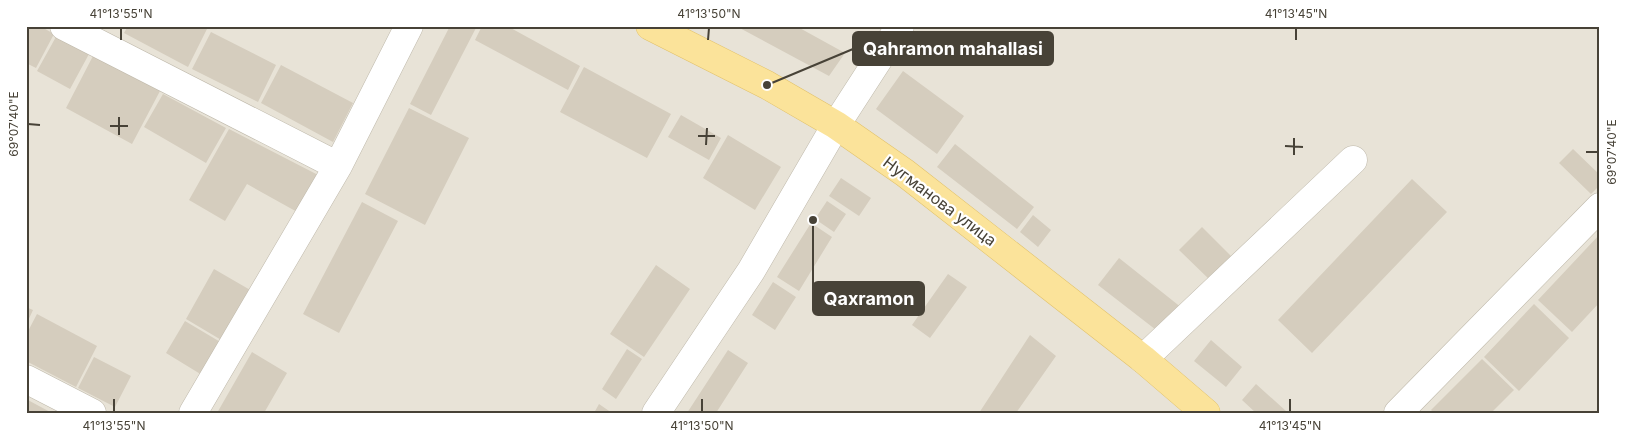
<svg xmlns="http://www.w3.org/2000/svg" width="1626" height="439" viewBox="0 0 1626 439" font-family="Inter,sans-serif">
	<rect width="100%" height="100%" fill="#f4f1e9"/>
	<path fill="#e8e3d7" d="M26 26H1600V413H26Z"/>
	<path fill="#d5cdbe" d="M26 26H40L54 34 36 68 26 63Z
		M128 26H201L207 29 188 67 124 33Z
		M450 26H477L431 115 410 104Z
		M482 26H507L580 66 568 90 475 40Z
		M736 26H796L845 53 829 76Z
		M211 32 276 65 258 102 192 69Z
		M57 35 89 54 70 89 37 71Z
		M93 56 160 91 132 144 66 108Z
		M281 65 353 103 333 142 261 103Z
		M584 67 671 114 647 158 560 112Z
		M903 71 964 116 937 154 876 109Z
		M163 94 226 128 206 163 144 127Z
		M409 108 469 138 425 225 365 194Z
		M681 115 721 138 709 160 668 137Z
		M229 129 320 176 299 213 247 184 225 221 189 200Z
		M728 135 781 167 755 210 703 178Z
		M955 144 1034 207 1017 229 937 167Z
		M1573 149 1600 175V185L1591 194 1559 163Z
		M841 178 871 198 859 216 829 196Z
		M1412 179 1447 212 1312 353 1278 320Z
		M827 201 846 214 834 232 815 219Z
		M362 202 398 221 339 333 303 314Z
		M1033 215 1051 230 1038 247 1020 232Z
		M811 223 832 237 799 291 777 277Z
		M1202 227 1235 260 1213 283 1179 250Z
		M1600 234V302L1572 332 1538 300Z
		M1119 258 1182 308 1160 333 1098 285Z
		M656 265 690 289 644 357 610 334Z
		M214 269 252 291 223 341 186 319Z
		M948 274 967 287 930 338 912 325Z
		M773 282 796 297 775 330 752 315Z
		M1534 304 1569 338 1519 391 1484 357Z
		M26 307 33 310 26 325Z
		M37 314 97 346 76 387 26 361V335Z
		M185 321 222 343 202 375 166 353Z
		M1030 335 1056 356 1016 413H979Z
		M1211 340 1242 367 1226 387 1194 361Z
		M627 349 642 359 616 399 602 389Z
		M728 350 748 363 716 413H687Z
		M252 352 287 373 264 413H217Z
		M94 357 131 376 115 407 78 388Z
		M1482 359 1514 390 1491 413H1434L1431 410Z
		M1256 384 1286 411 1284 413H1256L1242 400Z
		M26 399 52 413H26Z
		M599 404 612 413H594Z"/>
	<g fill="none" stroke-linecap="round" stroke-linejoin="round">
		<defs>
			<path id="minor" d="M64 26 338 166
				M1143 359 1353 160
				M26 379 92 413
				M193 413 338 166 409 26
				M656 413 751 271 836 125 900 26
				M1398 413 1600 207"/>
			<path id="major" d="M650 26 767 85 836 125 905 173 1143 359 1206 413"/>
		</defs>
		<use href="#minor" stroke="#bfb9ab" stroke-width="29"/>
		<use href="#major" stroke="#e1c16a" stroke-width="29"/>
		<use href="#minor" stroke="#fff" stroke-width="28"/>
		<use href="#major" stroke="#fbe39a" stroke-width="28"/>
	</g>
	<path fill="none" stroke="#474237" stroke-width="2" d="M121 40V28M708 40 709 28M1296 40V28M28 124 40 125M110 126H128M119 135V117M698 136H715M706 145 707 128M1285 146 1303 147M1586 152H1598M1294 155V138M114 412V399M702 412V399M1290 412V399"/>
	<g text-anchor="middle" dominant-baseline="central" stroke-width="4.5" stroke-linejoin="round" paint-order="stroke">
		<g font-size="16" fill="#474237" stroke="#fff">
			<text transform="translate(940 201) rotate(37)">Нугманова улица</text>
		</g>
	</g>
	<path fill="none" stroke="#474237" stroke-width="2" d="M767 85L853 49M813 220L813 298"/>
	<g fill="#474237" stroke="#fff" stroke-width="2">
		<circle cx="767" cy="85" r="5"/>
		<circle cx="813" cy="220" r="5"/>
	</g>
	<g fill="#474237" stroke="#474237" stroke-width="2">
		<rect x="853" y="32" width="200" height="33" rx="5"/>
		<rect x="813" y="282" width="111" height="33" rx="5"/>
	</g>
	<g font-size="18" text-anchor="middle" font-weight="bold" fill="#fff">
		<text x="953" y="55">Qahramon mahallasi</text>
		<text x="869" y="305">Qaxramon</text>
	</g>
	<rect width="1626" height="439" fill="none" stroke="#ffffff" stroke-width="55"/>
	<rect x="28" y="28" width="1570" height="384" fill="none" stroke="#474237" stroke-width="2"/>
	<g font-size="12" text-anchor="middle" fill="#474237">
		<text x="121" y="18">41°13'55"N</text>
		<text x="709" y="18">41°13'50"N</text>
		<text x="1296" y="18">41°13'45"N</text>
		<text transform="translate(14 124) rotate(-90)" y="4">69°07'40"E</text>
		<text transform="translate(1612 152) rotate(-90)" y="4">69°07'40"E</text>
		<text x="114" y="430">41°13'55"N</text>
		<text x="702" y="430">41°13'50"N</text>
		<text x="1290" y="430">41°13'45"N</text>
	</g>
</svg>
